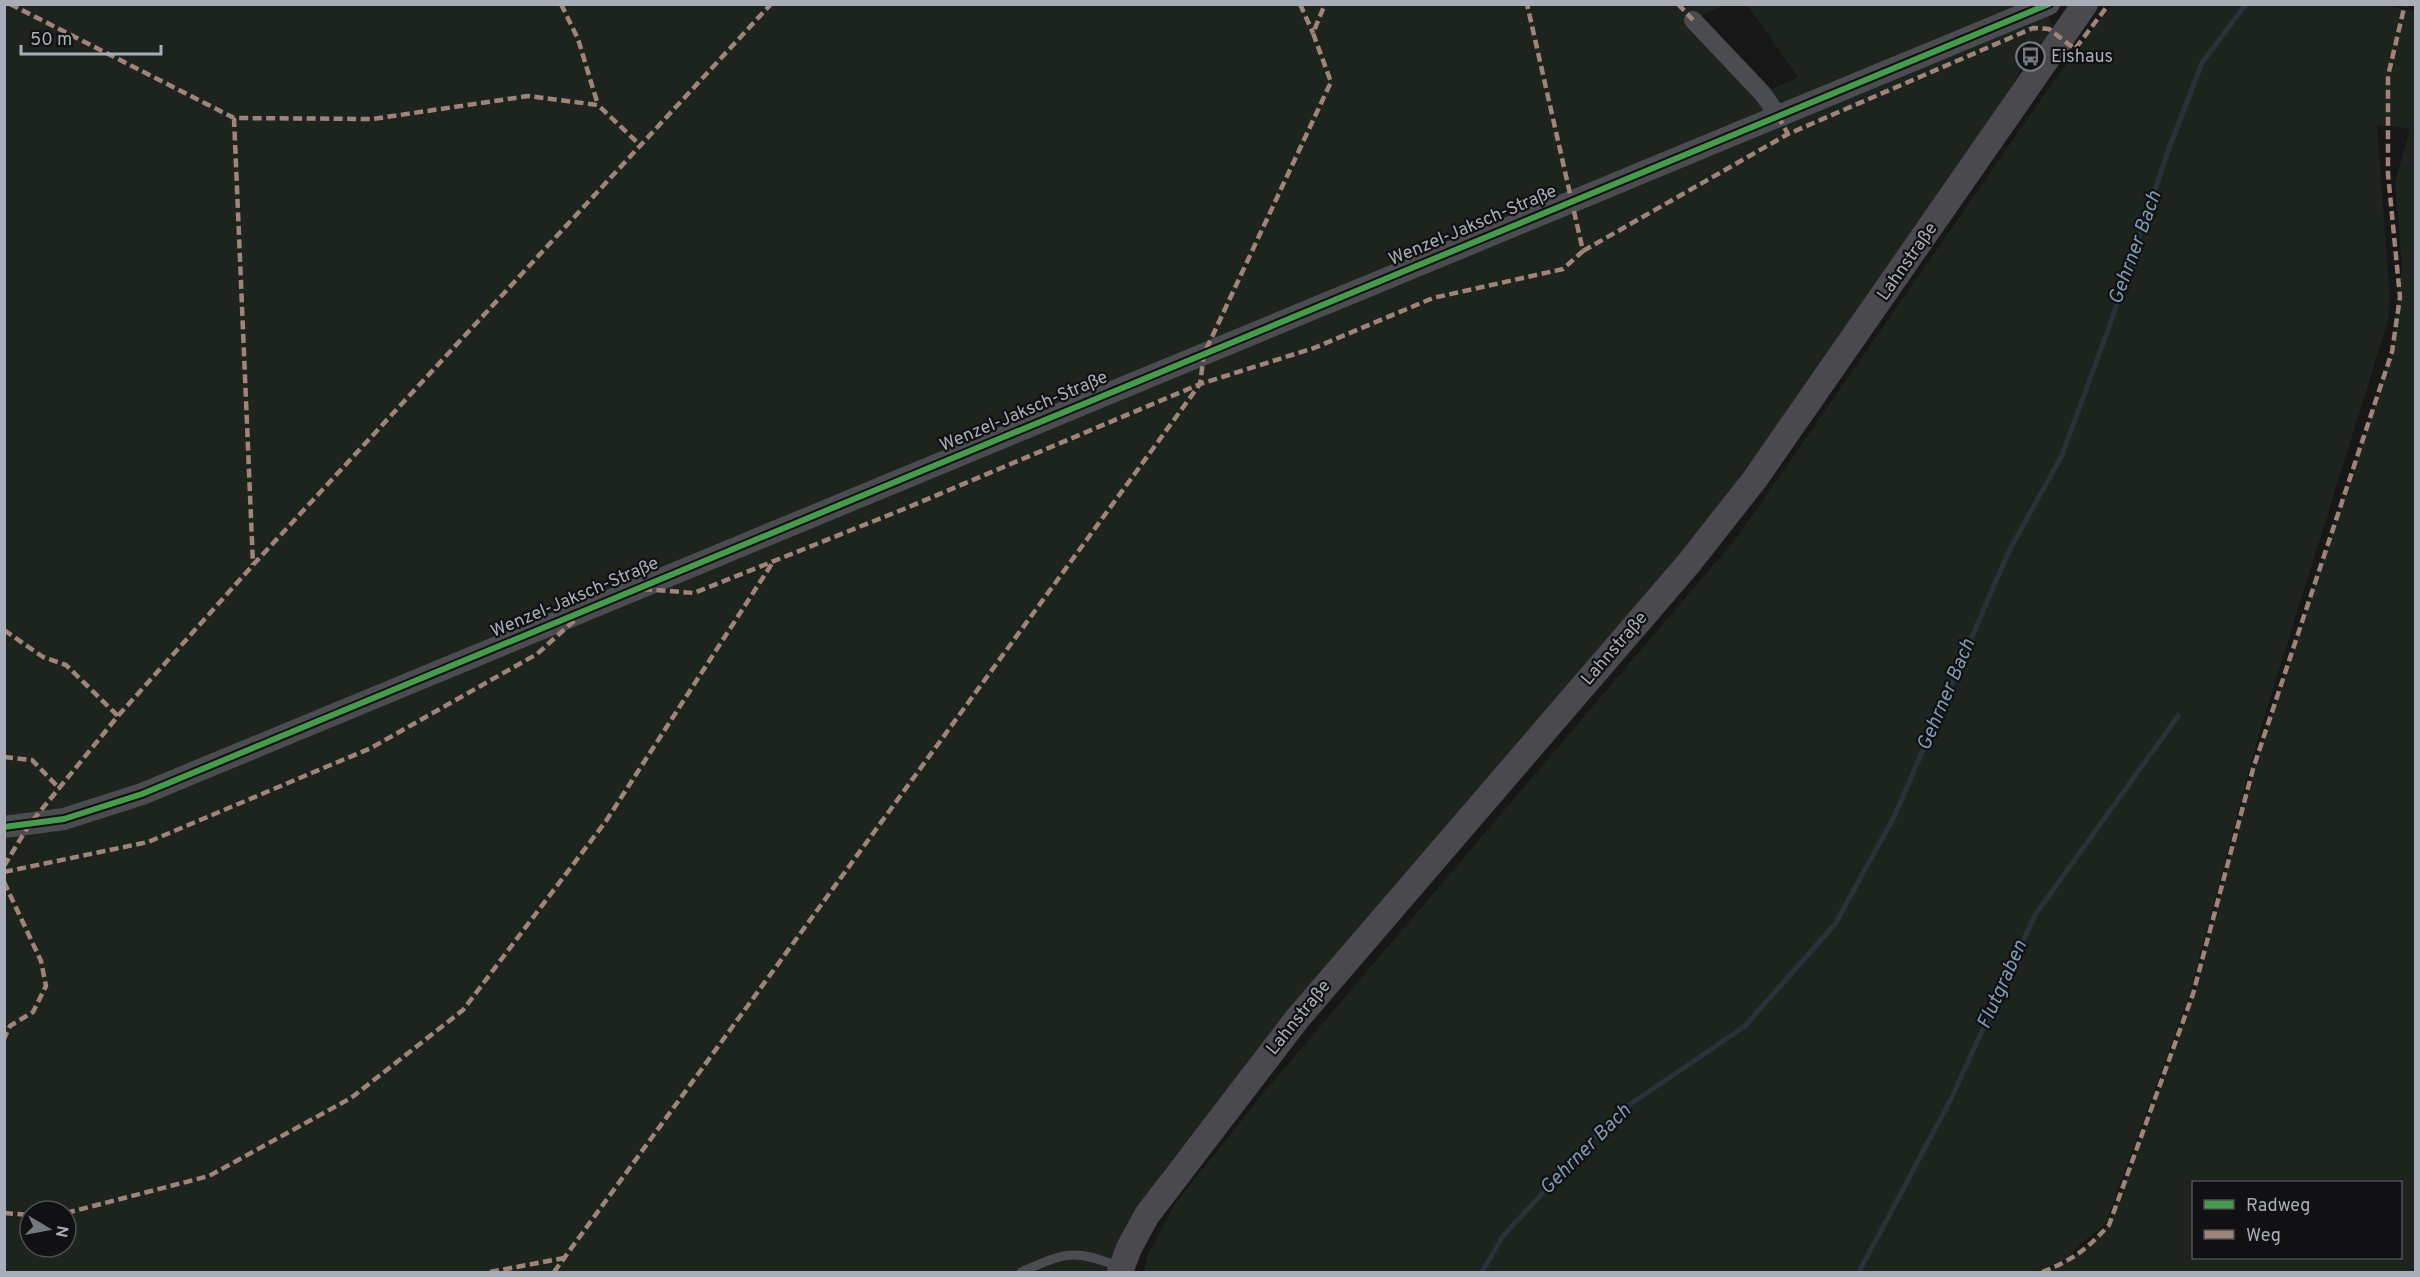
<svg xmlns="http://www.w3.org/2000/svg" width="2420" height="1277" viewBox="0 0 2420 1277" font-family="Overpass,sans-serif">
	<rect width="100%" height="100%" fill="#171717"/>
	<path fill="#1d241e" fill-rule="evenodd" d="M2380 4 2416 12 2415 1272H2042C2073 1260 2087 1249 2109 1224L2193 994 2253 769 2392 352 2402 267 2395 182 2410 129 2377 125 2390 298 2388 321 2258 737 2190 993 2105 1225 2079 1245 2067 1260 2034 1272H1144L1148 1254 1174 1205 1265 1091 1738 536 2053 82 2112 5ZM2194 1182H2400V1258H2194Z
		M4 5H1723L1694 20 1763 93 1798 77 1747 5H2022L2048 16 2053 25 2046 39 2036 45 2024 63 2011 88 1797 402 1679 556 1232 1084 1164 1170 1129 1223 1109 1272H7L4 1271ZM30 1211H66V1247H30Z"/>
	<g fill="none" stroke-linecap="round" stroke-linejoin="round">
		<path stroke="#2a3239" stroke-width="5" d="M1482 1272 1503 1236 1616 1114 1745 1026 1835 924 1894 817 2009 551 2062 455 2108 330 2168 151 2202 63 2246 4
			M1859 1272 1951 1099 2035 915 2178 716"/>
		<path stroke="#4b4c50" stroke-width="9" d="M1021 1272C1064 1253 1074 1248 1119 1267"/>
		<path stroke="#4b4c50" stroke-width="18" d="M1693 20 1763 94 1778 116"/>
		<path stroke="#4b4c50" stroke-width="22" d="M4 827 64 819 142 794 2049 4"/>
		<path stroke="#4a4a4e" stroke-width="26" d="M1120 1272 1129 1248 1147 1215 1297 1019 1689 563 1755 479 2085 4"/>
		<path stroke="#a18479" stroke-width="4.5" stroke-dasharray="9 4.5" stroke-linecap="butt" d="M10 4 234 118 373 119 528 96 598 105 640 145
			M561 4 578 39 598 105
			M1300 4 1313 33
			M1678 4 1693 20
			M1778 116 1788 134 2033 28 2049 29 2075 49 2109 4
			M234 118 253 565
			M1583 251 1788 134
			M643 589 694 593 904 509 1200 384 1314 348 1433 298 1563 269 1583 251 1527 4
			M4 630 43 657 66 665 118 716
			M4 757 32 760 60 789
			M4 866 29 825 118 716 253 565 771 4
			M4 872 148 842 371 748 537 654 577 618
			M4 882 41 961 46 986 33 1012 10 1026 4 1039
			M4 1213 30 1215
			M66 1213 209 1176 351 1098 463 1010 606 821 773 562
			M490 1272 564 1258
			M554 1272 1200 384 1204 354 1331 82 1313 33 1325 4
			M2042 1272C2073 1260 2087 1249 2109 1225L2193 994 2253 769 2392 352 2400 297 2388 174V76L2405 4"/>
		<defs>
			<path id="cycleway" d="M4 827 64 819 142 794 2049 4"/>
		</defs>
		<use href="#cycleway" stroke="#111113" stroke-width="10"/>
		<use href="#cycleway" stroke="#469c4c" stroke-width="6"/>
	</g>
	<defs>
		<symbol id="bus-ring" viewBox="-11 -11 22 22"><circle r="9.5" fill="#111113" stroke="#757880" stroke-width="1.5"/><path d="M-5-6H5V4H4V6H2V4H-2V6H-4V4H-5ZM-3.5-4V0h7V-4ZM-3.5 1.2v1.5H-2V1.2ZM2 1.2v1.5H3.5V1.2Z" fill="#757880"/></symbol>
	</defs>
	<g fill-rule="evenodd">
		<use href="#bus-ring" x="2014" y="40" width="33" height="33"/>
	</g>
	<g text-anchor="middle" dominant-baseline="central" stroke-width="4.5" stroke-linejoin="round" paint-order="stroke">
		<g font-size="18" fill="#a8adb8" stroke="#111113" text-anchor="start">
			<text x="2051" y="57">Eishaus</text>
		</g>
		<g font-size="18" fill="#a8adb8" stroke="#111113">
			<text transform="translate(1473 226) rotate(-23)">Wenzel-Jaksch-Straße</text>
			<text transform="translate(1908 262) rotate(-55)">Lahnstraße</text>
			<text transform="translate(1024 412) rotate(-23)">Wenzel-Jaksch-Straße</text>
			<text transform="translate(575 598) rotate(-23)">Wenzel-Jaksch-Straße</text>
			<text transform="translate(1615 649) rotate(-49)">Lahnstraße</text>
			<text transform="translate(1299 1018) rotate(-51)">Lahnstraße</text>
		</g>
		<g font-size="20" font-style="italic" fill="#7f9bb3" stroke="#111113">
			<text transform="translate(2136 248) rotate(-70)">Gehrner Bach</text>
			<text transform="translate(1947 695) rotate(-67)">Gehrner Bach</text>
			<text transform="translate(2003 985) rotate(-66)">Flutgraben</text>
			<text transform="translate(1586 1150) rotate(-45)">Gehrner Bach</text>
		</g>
	</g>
	<rect width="2420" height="1277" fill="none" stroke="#a8adb8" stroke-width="12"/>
	<rect x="2192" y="1181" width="210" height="78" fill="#111113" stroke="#4d4f55" stroke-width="1.5"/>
	<rect x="2204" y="1200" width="30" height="9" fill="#469c4c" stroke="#4d4f55" stroke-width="1.5"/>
	<text x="2246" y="1211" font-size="18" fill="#a8adb8">Radweg</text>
	<rect x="2204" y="1230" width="30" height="9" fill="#a18479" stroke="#4d4f55" stroke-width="1.5"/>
	<text x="2246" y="1241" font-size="18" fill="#a8adb8">Weg</text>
	<g transform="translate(48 1229) rotate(100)"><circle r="28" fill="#111113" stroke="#4d4f55" stroke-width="1.5"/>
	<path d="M0-4.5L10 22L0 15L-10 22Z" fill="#757880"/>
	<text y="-9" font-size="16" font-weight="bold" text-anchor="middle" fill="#a8adb8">N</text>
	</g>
	<path d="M21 45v9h140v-9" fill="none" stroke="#a8adb8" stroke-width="3"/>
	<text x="30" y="45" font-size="18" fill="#a8adb8" stroke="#111113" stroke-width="4.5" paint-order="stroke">50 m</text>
</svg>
